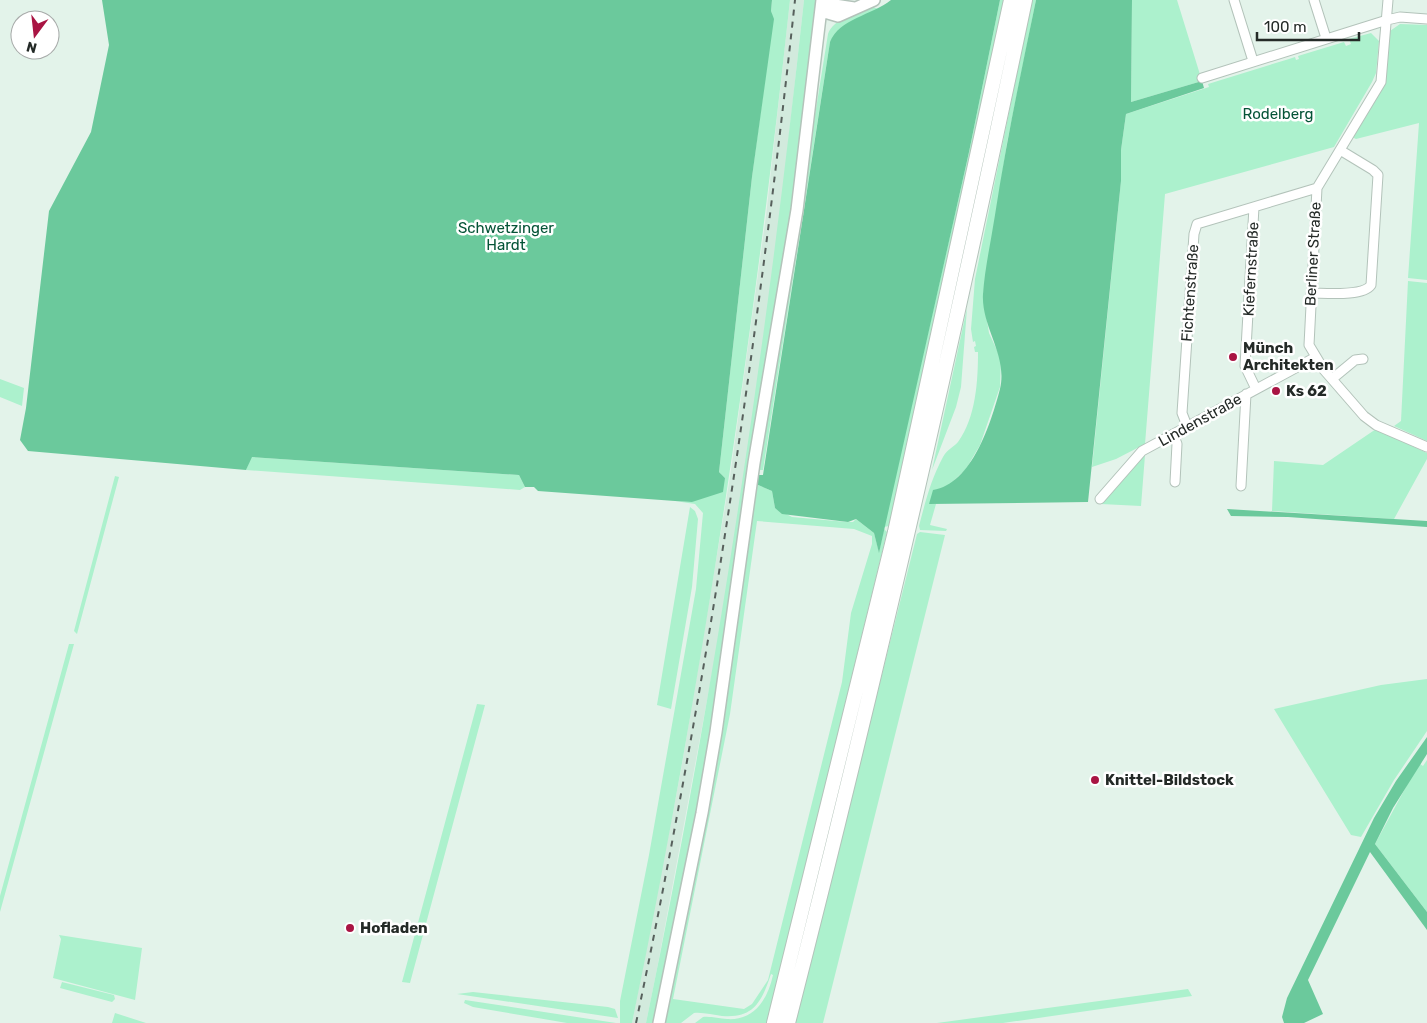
<svg xmlns="http://www.w3.org/2000/svg" width="1427" height="1023" viewBox="0 0 1427 1023" font-family="Rubik,sans-serif">
	<rect width="100%" height="100%" fill="#e3f3ea"/>
	<path fill="#d2eadd" d="M790 0H804L780 217 744 480 716 652 657 969 646 1023H632L681 770 730 477 766 216Z"/>
	<path fill="#acf1cd" fill-rule="evenodd" d="M772 0H790C753 343 702 685 632 1023H620V1001L649 855 696 589 703 513 695 504 675 501 692 502 725 478 719 472 752 177 773 19 771 11Z
		M804 0H817L804 133 709 751 655 1023H646C716 685 767 343 804 0Z
		M1000 0H1004L972 155 889 526 884 527 969 152Z
		M1032 0H1036L1007 143 983 296 989 333 1001 359 1000 387 980 445 966 469 929 504H936L930 525 947 529 946 531 920 530 919 526C925 503 931 479 943 457 948 448 953 448 958 442 976 417 978 381 978 352H975L974 347 976 346 975 341 973 342 971 329 975 279Z
		M1132 0H1177L1202 81 1131 102Z
		M873 7 878 9 862 17 830 42 763 470H758L828 34C833 19 859 10 873 7Z
		M1400 24 1427 25V280L1408 278 1419 123 1356 139 1352 137 1384 82 1390 31Z
		M1371 33 1379 41 1376 73 1372 82 1334 147 1165 194 1145 444 1116 459 1092 467 1121 181V150L1126 114 1209 87 1208 84 1289 59 1295 57 1296 60 1299 59 1298 56 1344 42 1346 46 1351 44 1349 39Z
		M1408 281 1427 283V441L1394 426 1401 421Z
		M967 308 961 387 956 407 932 470Z
		M0 379 24 388 22 406 0 397Z
		M1376 429 1427 453V459L1394 519 1272 511 1274 461 1323 465Z
		M1145 455 1141 506 1101 504 1141 459Z
		M251 457 519 475 525 487 520 490 246 470Z
		M115 476 119 477 77 634 74 631Z
		M756 484 772 491 775 508 792 517 847 522H853L856 519 874 533 879 552 884 529 887 532 767 1023H695L703 1017C711 1016 719 1019 727 1019 754 1021 768 999 773 975L771 974C762 1000 755 1019 722 1016 713 1015 703 1012 694 1013L681 1023H664ZM757 521 854 529 872 536V544L851 613 842 682 768 980 752 1004 744 1009 673 999 730 714Z
		M690 507 695 511 698 519 692 587 671 709 657 705Z
		M920 532 945 535 823 1023H795L917 534Z
		M69 644H74L0 912V896Z
		M1427 679V731L1394 780 1361 837 1351 835 1274 709 1381 685Z
		M477 704 485 705 410 983 402 982Z
		M1427 760V912L1375 844 1413 774 1420 764 1423 766Z
		M59 935 142 948 135 1000 53 978 61 939Z
		M62 982 114 995 115 999 112 1002 60 988Z
		M1188 989 1192 996 1003 1023H937Z
		M473 992 608 1007 615 1009 618 1018 457 994Z
		M465 1000 616 1023H567L473 1007 464 1003Z
		M115 1013 146 1023H112Z"/>
	<path fill="#6bc99c" d="M102 0H772L771 11 774 19 752 177 719 472 725 478 723 492 692 502 675 501 538 491 534 487H525L519 475 252 457 246 470 28 451 20 440 26 408 49 211 91 132 109 45Z
		M891 0H1000L969 152 879 553 874 533 856 519 848 522 782 514 775 508 772 491 756 484 757 475H763L830 42C839 19 872 15 891 0Z
		M1036 0H1132L1131 102 1202 81 1204 88 1126 114 1121 150V181L1088 502 929 504 933 490C972 484 991 423 1000 389 1008 355 981 327 983 294 985 267 991 241 995 215 1006 143 1021 72 1036 0Z
		M1227 509 1427 521V527L1288 517 1231 516Z
		M1427 737V754L1393 808 1375 844 1427 912V930L1370 852 1308 980 1323 1014 1304 1023H1284L1282 1017 1287 998 1374 818 1396 781Z"/>
	<g fill="none" stroke-linecap="round" stroke-linejoin="round">
		<defs>
			<path id="minor" d="M1234 0 1253 61
				M1314 0 1326 38
				M1388 0 1381 82 1317 188 1309 345 1324 370 1364 416 1376 425 1427 447
				M1202 78 1387 20 1400 17 1427 19
				M1254 207 1245 366 1256 389
				M1311 293C1325 293 1363 297 1371 285L1378 175 1373 170 1340 150
				M1332 379 1355 360 1363 359
				M1187 426 1182 413 1194 234 1197 224 1317 188
				M1173 434 1177 444 1175 482
				M1241 486 1246 394
				M1100 499 1142 451 1314 358"/>
			<path id="major" d="M822 3 854 8
				M821 11 838 16 874 0
				M659 1023 702 813 716 732 754 463 797 210 822 0"/>
			<path id="highway" d="M774 1023 895 532 1011 0
				M788 1023C875 684 953 343 1025 0"/>
		</defs>
		<use href="#minor" stroke="#b3c3ba" stroke-width="11"/>
		<use href="#major" stroke="#b3c3ba" stroke-width="14"/>
		<use href="#highway" stroke="#b3c3ba" stroke-width="16"/>
		<use href="#minor" stroke="#fff" stroke-width="9"/>
		<use href="#major" stroke="#fff" stroke-width="11"/>
		<use href="#highway" stroke="#fff" stroke-width="14"/>
		<path stroke="#57605c" stroke-width="2" stroke-dasharray="6 6" stroke-linecap="butt" d="M636 1023C707 685 758 343 795 0"/>
	</g>
	<g fill="#a91443" stroke="#fff" stroke-width="2">
		<circle cx="1233" cy="357" r="5"/>
		<circle cx="1276" cy="391" r="5"/>
		<circle cx="1095" cy="780" r="5"/>
		<circle cx="350" cy="928" r="5"/>
	</g>
	<g text-anchor="middle" dominant-baseline="central" stroke-width="5" stroke-linejoin="round" paint-order="stroke">
		<g font-size="15" fill="#055437" stroke="#fff">
			<text x="1278" y="114">Rodelberg</text>
			<text x="506" y="228">Schwetzinger<tspan x="506" dy="17">Hardt</tspan></text>
		</g>
		<g font-size="15" fill="#242a27" stroke="#fff">
			<text transform="translate(1313 254) rotate(-87)">Berliner Straße</text>
			<text transform="translate(1251 269) rotate(-87)">Kiefernstraße</text>
			<text transform="translate(1190 293) rotate(-86)">Fichtenstraße</text>
			<text transform="translate(1200 420) rotate(-29)">Lindenstraße</text>
		</g>
		<g font-size="15" font-weight="bold" fill="#242a27" stroke="#fff" text-anchor="start">
			<text x="1243" y="348">Münch<tspan x="1243" dy="17">Architekten</tspan></text>
			<text x="1286" y="391">Ks 62</text>
			<text x="1105" y="780">Knittel-Bildstock</text>
			<text x="360" y="928">Hofladen</text>
		</g>
	</g>
	<g transform="translate(35 35) rotate(195)"><circle r="24" fill="#ffffff" stroke="#a7aaa9"/>
	<path d="M0-4L9 19L0 12L-9 19Z" fill="#a91443"/>
	<text y="-8" font-size="14" font-weight="bold" text-anchor="middle" fill="#242a27">N</text>
	</g>
	<path d="M1257 32v8h102v-8" fill="none" stroke="#242a27" stroke-width="2.5"/>
	<text x="1264" y="32" font-size="15" fill="#242a27" stroke="#ffffff" stroke-width="4" paint-order="stroke">100 m</text>
</svg>
